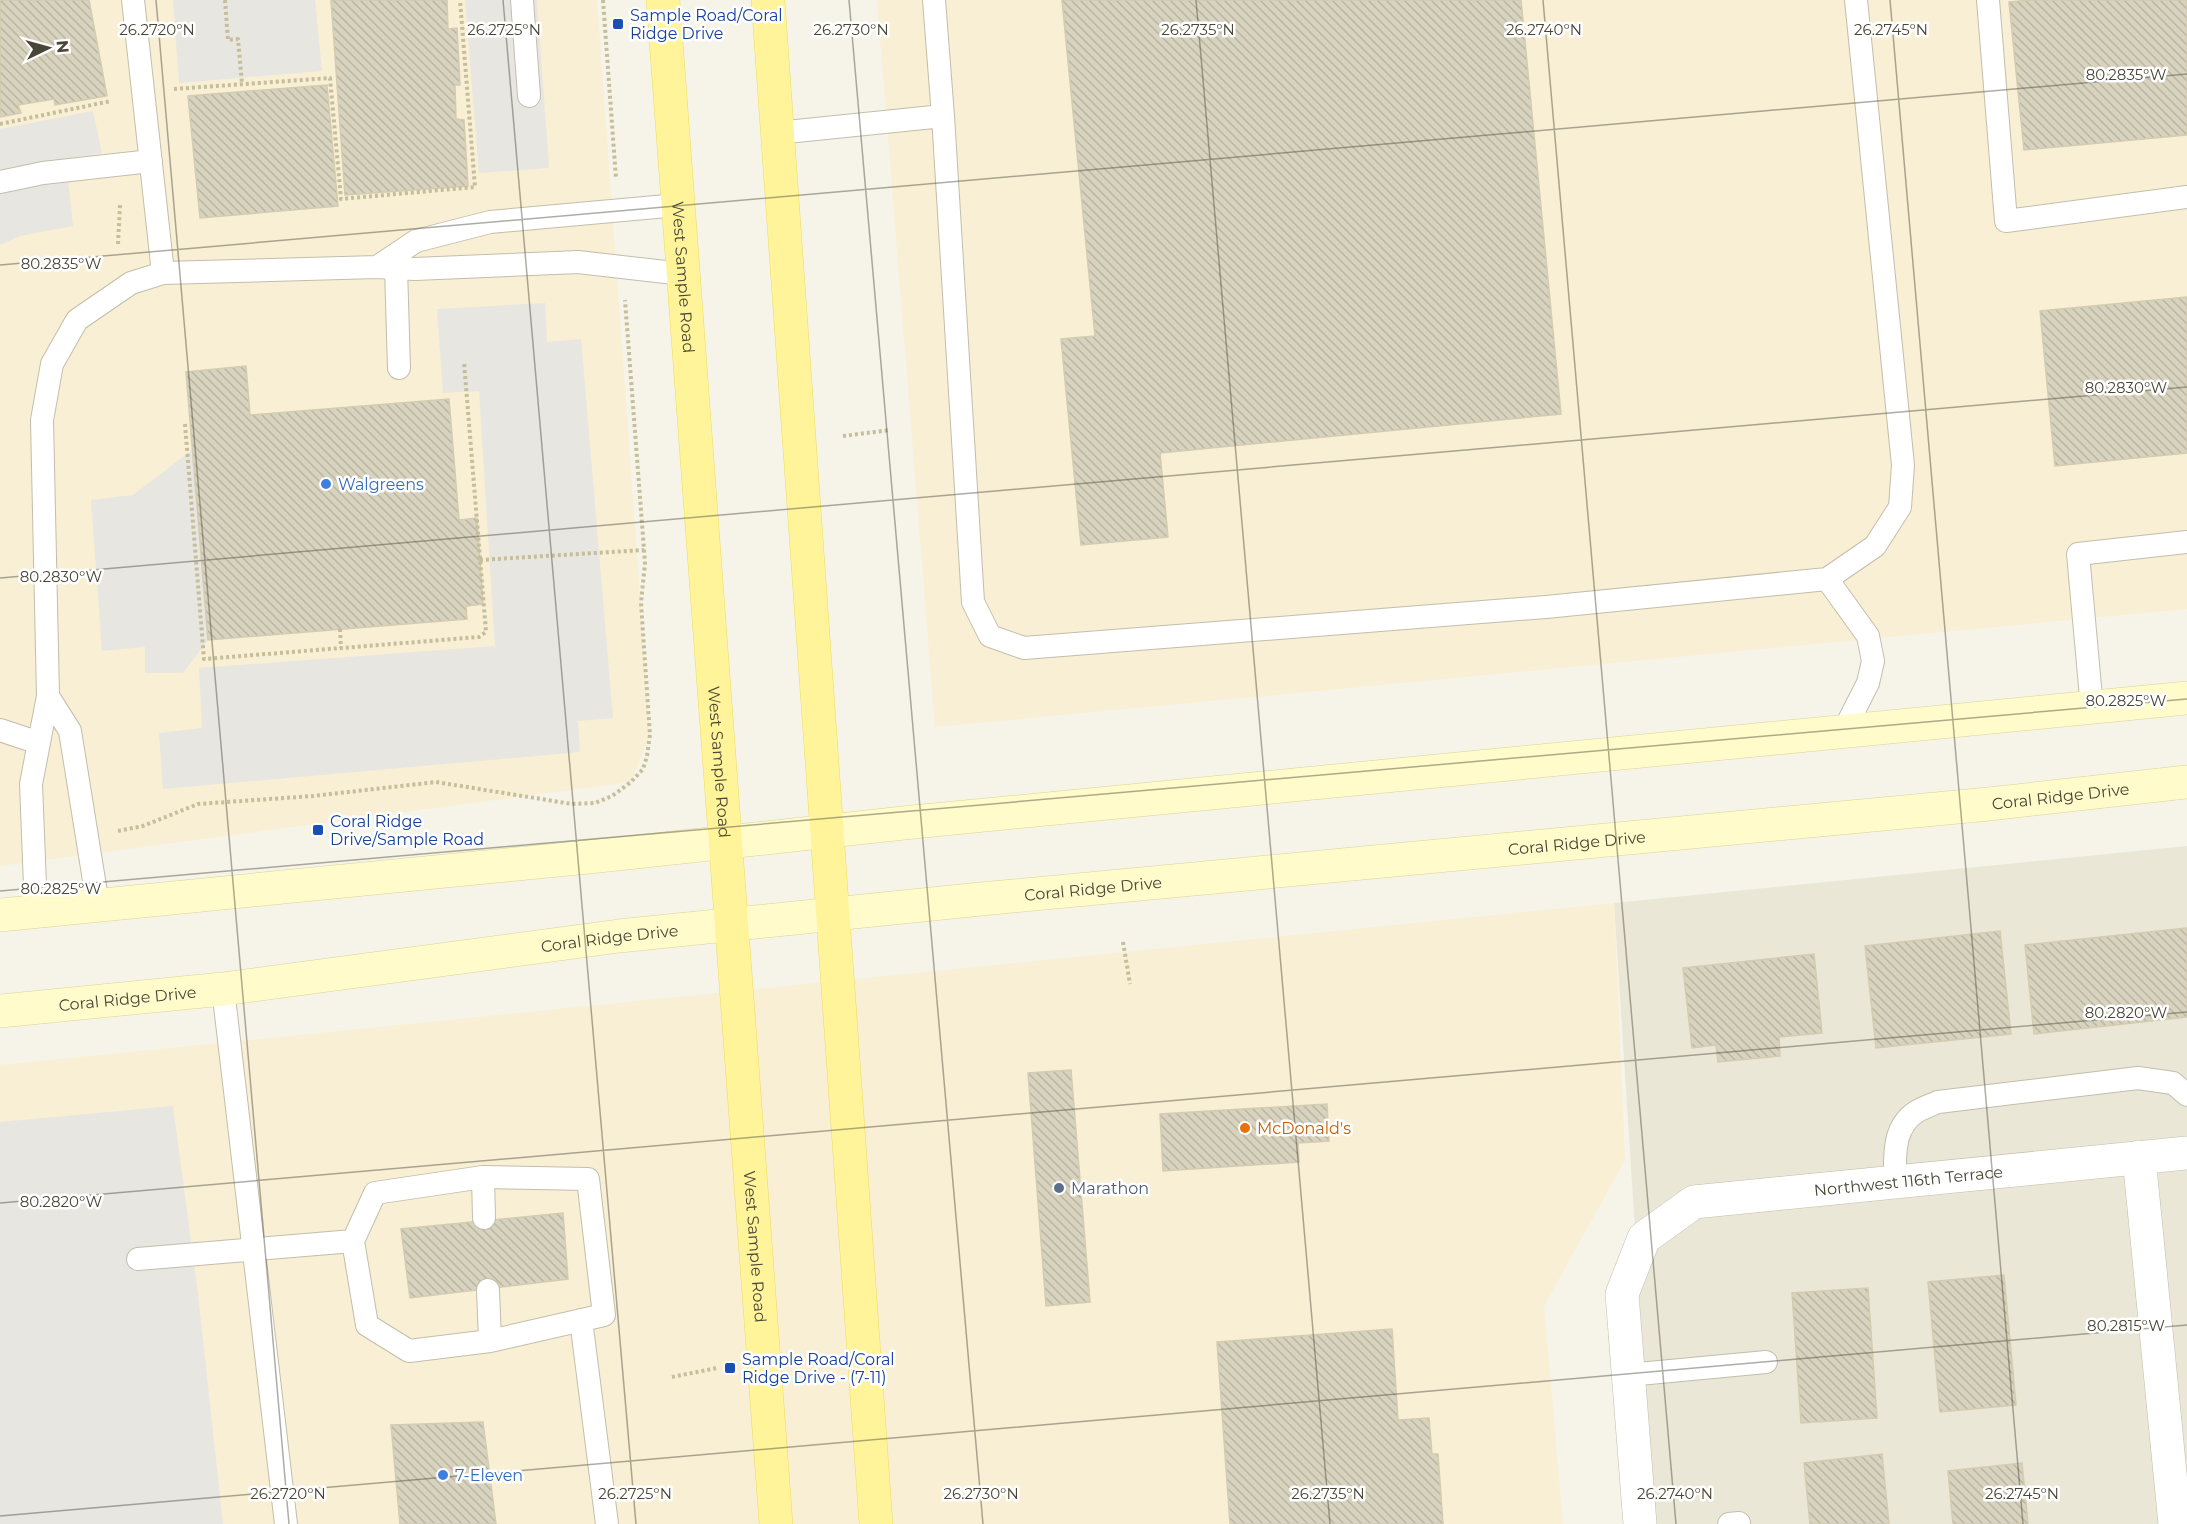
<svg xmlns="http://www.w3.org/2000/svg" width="2187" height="1524" viewBox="0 0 2187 1524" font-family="Montserrat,sans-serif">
	<defs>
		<pattern id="building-back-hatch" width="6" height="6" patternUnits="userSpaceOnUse" patternTransform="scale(1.5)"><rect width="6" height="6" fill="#d8d3be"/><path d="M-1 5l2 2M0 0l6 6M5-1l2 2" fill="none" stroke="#bbb6a4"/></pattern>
	</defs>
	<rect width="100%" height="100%" fill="#f6f4e9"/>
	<path fill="#eae7d7" d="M2187 846V1524H1654L1614 903Z"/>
	<path fill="#f8efd4" d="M0 0H597L650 735 631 782 0 866Z
		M877 0H2187V609L935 727Z
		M1614 903 1625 1160 1544 1306 1563 1524H0V1065Z"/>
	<path fill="#e7e6e1" d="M173 0H315L322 71 179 83Z
		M465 0H537L549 168 479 173Z
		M93 111 102 153 66 159 73 226 20 236 0 245V129Z
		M545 303 547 342 581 339 613 718 578 721 580 752 163 789 159 733 202 728 199 668 495 646 479 391 443 393 437 309Z
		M192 450 208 640 183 673H145V647L102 651 91 500 133 495Z
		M173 1106 198 1294 223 1524H0V1122Z"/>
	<path fill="url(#building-back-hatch)" stroke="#d4ccb0" stroke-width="1.5" d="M0 0H89L107 96 55 105 54 99 18 105 21 113 0 117Z
		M331 0H447L448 29 457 28 460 85H455L456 119 464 120 468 186 345 195Z
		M1062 0H1521L1561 414 1160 453 1168 537 1081 545 1061 339 1095 336Z
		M2030 0H2187V135L2024 150 2009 2Z
		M327 85 338 206 200 218 188 96Z
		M2187 297V453L2055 466 2040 311Z
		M246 366 250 415 449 399 459 520 477 518 483 604 466 606 467 619 208 640 186 372Z
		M2187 928V1017L2034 1034 2025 945Z
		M2000 931 2011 1034 1876 1048 1865 946Z
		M1814 954 1822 1033 1779 1037 1780 1056 1718 1062 1716 1045 1692 1048 1683 968Z
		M1071 1070 1090 1302 1046 1306 1028 1073Z
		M1327 1104 1329 1141 1298 1143 1299 1162 1163 1171 1160 1114Z
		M563 1213 568 1279 410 1298 401 1229Z
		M2004 1275 2016 1405 1940 1412 1928 1282Z
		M1868 1288 1877 1418 1801 1423 1792 1293Z
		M1392 1329 1398 1420 1429 1418 1432 1454H1438L1443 1524H1230L1217 1342Z
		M483 1422 496 1524H400L391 1425Z
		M1882 1454 1889 1524H1810L1804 1463Z
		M2022 1463 2028 1524H1953L1948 1471Z"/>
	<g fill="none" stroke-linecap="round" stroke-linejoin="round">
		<defs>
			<path id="service" d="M133 0 163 273
				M522 0 529 96
				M934 0 943 116 973 602 990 636 1024 648 1546 607 1827 579 1875 546 1900 507 1903 465 1856 0
				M1988 0 2006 221 2187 197
				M777 133 943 116
				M0 182 43 173 151 161
				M377 267 416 241 490 222 678 205
				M396 268 399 368
				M1827 579 1868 636 1873 661 1868 683 1843 732
				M48 696 70 731 98 905
				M2092 708 2078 554 2187 542
				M0 730 39 743
				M36 911 31 784 48 696 42 420 52 364 77 320 131 283 163 273 377 267 415 269 578 262 683 274
				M223 989 286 1524
				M483 1177 484 1218
				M1895 1182C1895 1157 1892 1128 1916 1112 1922 1108 1931 1105 1938 1102L2138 1078 2173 1083 2187 1095
				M138 1259 353 1241 375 1193 483 1177 588 1179 604 1315 490 1341 409 1351 367 1325 353 1241
				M488 1290 490 1341
				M581 1320 607 1524
				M1628 1375 1766 1362
				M1729 1524 1739 1523"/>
			<g id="minor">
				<path d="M2139 1157 2175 1524"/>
				<path id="s1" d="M1640 1524 1622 1294 1644 1238 1694 1202 2187 1153"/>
			</g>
			<g id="secondary">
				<path d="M0 915 598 856 913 822 2187 698"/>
				<path id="s2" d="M0 1011 223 989 619 936 981 899 1989 804 2187 782"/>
			</g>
			<g id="primary">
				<path id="s3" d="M663 0 776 1524"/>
				<path d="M768 0 876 1524"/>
			</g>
		</defs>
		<use href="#service" stroke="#c2beab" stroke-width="24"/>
		<use href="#minor" stroke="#c2beab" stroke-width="34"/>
		<use href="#secondary" stroke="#d9d396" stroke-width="34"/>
		<use href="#primary" stroke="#eddb60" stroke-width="34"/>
		<path stroke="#c5be9b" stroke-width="4" stroke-dasharray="3 3" stroke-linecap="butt" d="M225 0 228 40 238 39 242 84
			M603 0 616 179
			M174 89 330 78 341 199 475 187 460 0
			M0 124 111 101
			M118 244 120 205
			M185 424 204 659 479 637 486 632 464 362
			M843 436 890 430
			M480 560 644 550
			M340 629 341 648
			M118 831 143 826 198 804 313 796 436 782 572 804 595 803 612 796 631 782 643 769 647 756 650 735 641 603 645 563 625 300
			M1123 942 1130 984
			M672 1377 717 1368"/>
		<use href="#service" stroke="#fff" stroke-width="22"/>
		<use href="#minor" stroke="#fff" stroke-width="33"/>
		<use href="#secondary" stroke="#fffbca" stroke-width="33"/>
		<use href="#primary" stroke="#fff499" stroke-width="33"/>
	</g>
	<path fill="none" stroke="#4a4637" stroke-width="1.5" stroke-opacity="0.45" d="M156 0 289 1524M503 0 636 1524M849 0 983 1524M1196 0 1330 1524M1543 0 1676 1524M1890 0 2023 1524M0 265 2187 74M0 578 2187 387M0 891 2187 699M0 1203 2187 1012M0 1516 2187 1325"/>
	<g fill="#1a4fb4" stroke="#fff" stroke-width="2">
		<rect x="612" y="18" width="12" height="12" rx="3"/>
		<rect x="312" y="824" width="12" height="12" rx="3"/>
		<rect x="724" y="1362" width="12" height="12" rx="3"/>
	</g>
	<g fill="#3f7fe0" stroke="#fff" stroke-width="2">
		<circle cx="326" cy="484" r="6"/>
		<circle cx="443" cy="1475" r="6"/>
	</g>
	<circle fill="#e8710a" stroke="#fff" stroke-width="2" cx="1245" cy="1128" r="6"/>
	<circle fill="#5c6f8a" stroke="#fff" stroke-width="2" cx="1059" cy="1188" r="6"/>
	<g text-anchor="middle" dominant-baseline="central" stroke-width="5" stroke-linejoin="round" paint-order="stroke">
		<g font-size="16" fill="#164399" stroke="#fff" text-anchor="start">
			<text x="630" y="15">Sample Road/Coral<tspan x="630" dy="18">Ridge Drive</tspan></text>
			<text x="330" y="821">Coral Ridge<tspan x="330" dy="18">Drive/Sample Road</tspan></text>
			<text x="742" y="1359">Sample Road/Coral<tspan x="742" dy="18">Ridge Drive - (7-11)</tspan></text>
		</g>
		<g font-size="16" fill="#4a4637" stroke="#fff">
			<text stroke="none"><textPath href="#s3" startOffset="278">West Sample Road</textPath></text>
			<text stroke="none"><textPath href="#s3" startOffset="764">West Sample Road</textPath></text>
			<text stroke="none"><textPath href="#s2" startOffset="2072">Coral Ridge Drive</textPath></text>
			<text stroke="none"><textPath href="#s2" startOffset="1586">Coral Ridge Drive</textPath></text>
			<text stroke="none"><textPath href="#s2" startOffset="1100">Coral Ridge Drive</textPath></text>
			<text stroke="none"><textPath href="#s2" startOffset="614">Coral Ridge Drive</textPath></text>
			<text stroke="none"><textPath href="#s2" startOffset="128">Coral Ridge Drive</textPath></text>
			<text stroke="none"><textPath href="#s1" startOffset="568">Northwest 116th Terrace</textPath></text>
			<text stroke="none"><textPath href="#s3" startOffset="1250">West Sample Road</textPath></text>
		</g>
		<g font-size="16" fill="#366cbe" stroke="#fff" text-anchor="start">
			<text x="338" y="484">Walgreens</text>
			<text x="455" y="1475">7-Eleven</text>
		</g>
		<g font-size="16" fill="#c56008" stroke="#fff" text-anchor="start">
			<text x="1257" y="1128">McDonald's</text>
		</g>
		<g font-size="16" fill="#4e5e75" stroke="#fff" text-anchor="start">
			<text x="1071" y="1188">Marathon</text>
		</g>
	</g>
	<g font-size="15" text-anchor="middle" fill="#4a4637" stroke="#fff" stroke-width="5" stroke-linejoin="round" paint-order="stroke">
		<text x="157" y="35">26.2720°N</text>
		<text x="504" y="35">26.2725°N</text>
		<text x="851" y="35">26.2730°N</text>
		<text x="1198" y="35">26.2735°N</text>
		<text x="1544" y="35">26.2740°N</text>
		<text x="1891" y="35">26.2745°N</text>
		<text x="2126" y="80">80.2835°W</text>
		<text x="61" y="269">80.2835°W</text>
		<text x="2126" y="393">80.2830°W</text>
		<text x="61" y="582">80.2830°W</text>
		<text x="2126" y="706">80.2825°W</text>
		<text x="61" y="894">80.2825°W</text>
		<text x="2126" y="1018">80.2820°W</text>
		<text x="61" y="1207">80.2820°W</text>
		<text x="2126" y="1331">80.2815°W</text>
		<text x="288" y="1499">26.2720°N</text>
		<text x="635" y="1499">26.2725°N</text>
		<text x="981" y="1499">26.2730°N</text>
		<text x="1328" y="1499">26.2735°N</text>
		<text x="1675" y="1499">26.2740°N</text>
		<text x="2022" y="1499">26.2745°N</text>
	</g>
	<g transform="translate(48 48) rotate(85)" stroke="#ffffff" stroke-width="4.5" paint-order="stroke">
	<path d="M0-4.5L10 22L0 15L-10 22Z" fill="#4a4637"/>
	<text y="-9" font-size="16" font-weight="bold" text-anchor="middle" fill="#4a4637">N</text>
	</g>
</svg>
